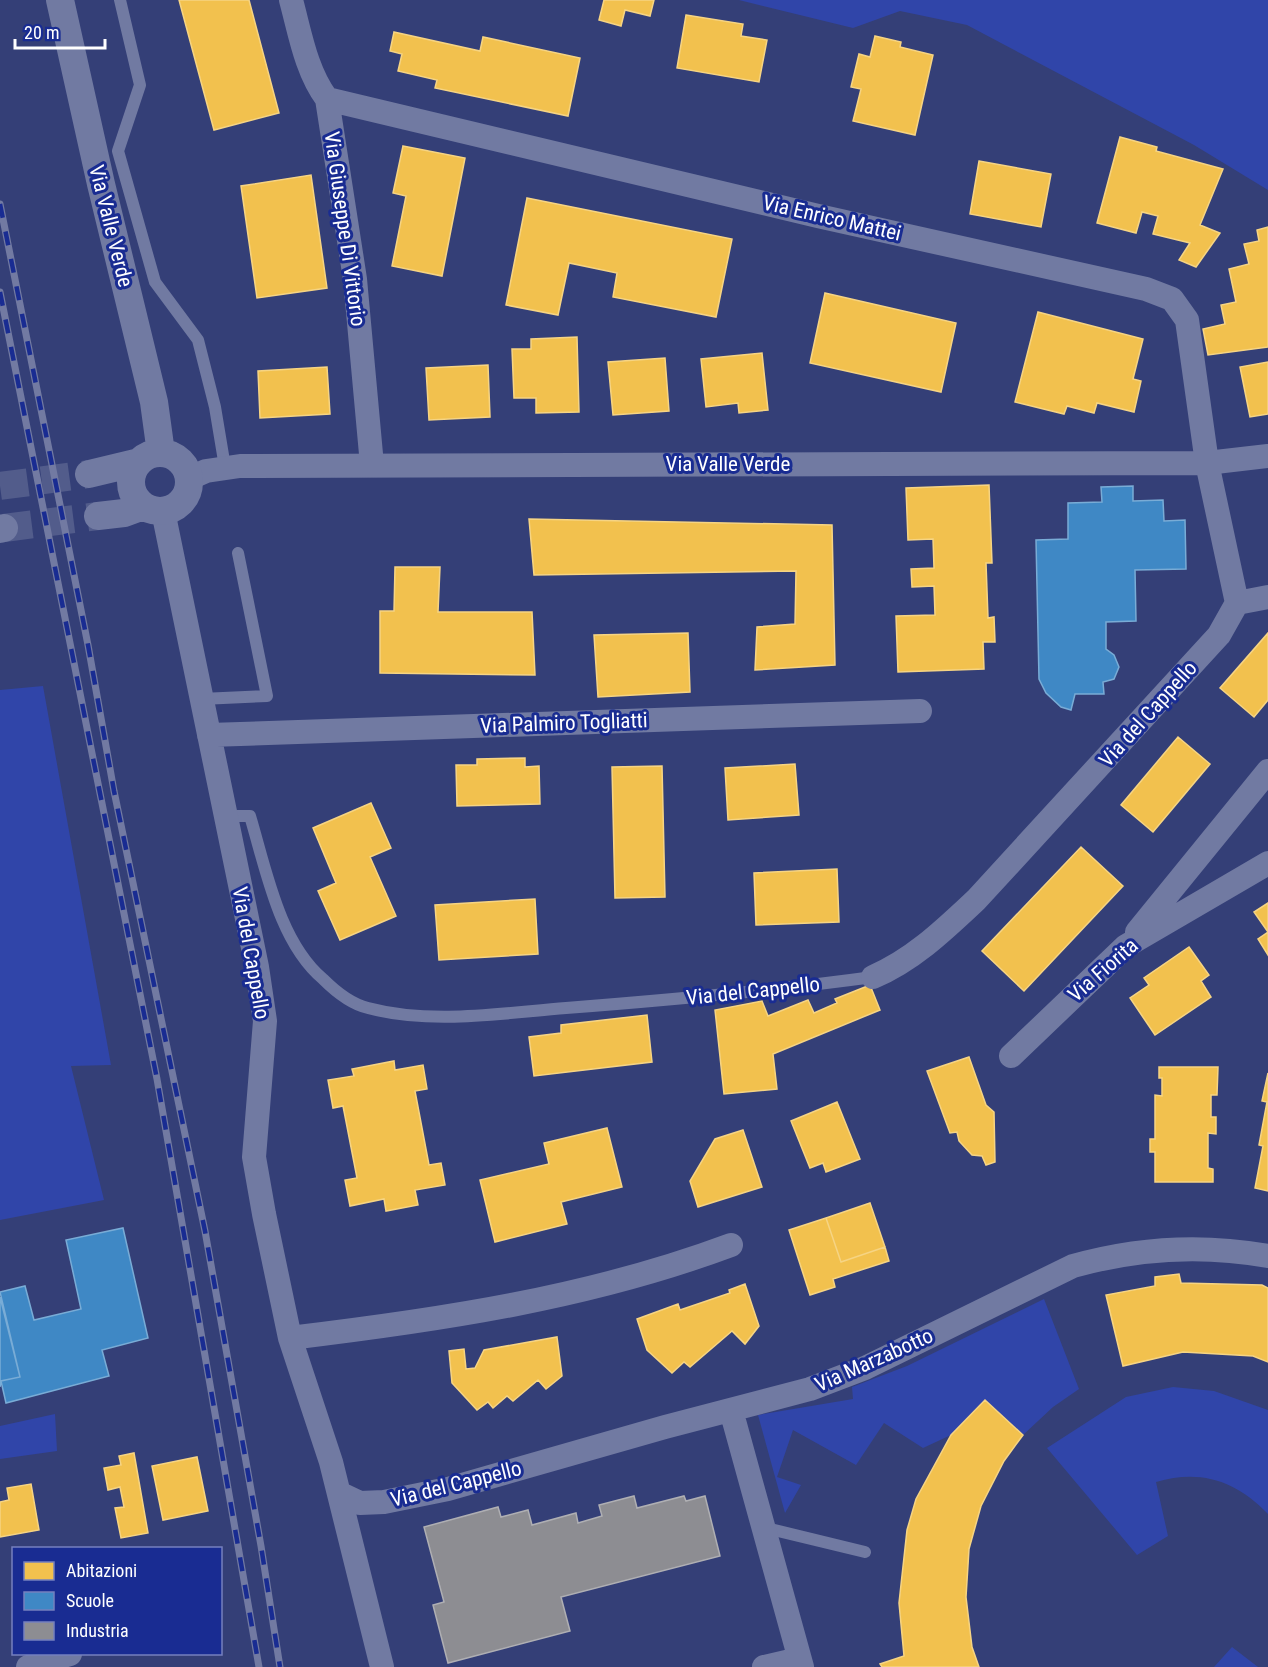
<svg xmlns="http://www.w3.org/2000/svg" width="1268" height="1667" viewBox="0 0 1268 1667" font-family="'Roboto Condensed',sans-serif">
	<rect width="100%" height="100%" fill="#343f77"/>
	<path fill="#3045a9" d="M739 0H1268V190L1194 145 967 25 900 11 853 28Z
		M43 686 111 1065 71 1066 104 1200 0 1220V690Z
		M1044 1299 1079 1389 1053 1407 1023 1435 985 1400 951 1435 923 1448 884 1423 856 1465 793 1430 777 1477 801 1485 785 1513 758 1415 853 1399 852 1387 907 1366Z
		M1173 1387 1214 1391 1268 1410V1514C1236 1481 1201 1469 1156 1482L1168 1536 1137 1555 1047 1448 1126 1397Z
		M55 1414 57 1451 0 1459V1426Z
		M1232 1647 1258 1667H1214Z"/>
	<path fill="#f2c14e" stroke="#f6d483" stroke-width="1.5" d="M179 0H249L279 113 214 130Z
		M604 0H654L650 16 625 10 621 26 599 20Z
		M686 15 743 24 741 36 767 40 759 82 677 68Z
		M394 32 480 51 483 37 580 58 568 116 435 88 437 80 398 71 402 54 390 51Z
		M875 36 901 42 900 47 933 55 915 135 853 121 861 89 851 87 859 54 870 57Z
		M1120 137 1157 147 1156 151 1223 169 1200 225 1220 233 1196 267 1179 260 1190 243 1153 234 1158 216 1142 212 1136 233 1097 223Z
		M403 146 465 158 442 276 392 266 406 196 393 193Z
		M979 161 1051 174 1041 227 970 214Z
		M311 175 327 288 257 298 241 186Z
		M527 198 732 239 716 317 613 297 617 273 569 263 558 315 506 305Z
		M1268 227V347L1208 355 1203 329 1225 324 1221 305 1236 302 1229 269 1249 264 1244 244 1259 241 1257 230Z
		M825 293 956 323 941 392 810 363Z
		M1038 312 1143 339 1133 379 1141 381 1134 412 1097 403 1094 413 1067 406 1064 414 1015 402Z
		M577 337 579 412 536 413V398H514L512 349H531V339Z
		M762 353 768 410 739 413 738 403 706 407 701 359Z
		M665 358 669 411 613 415 608 362Z
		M1268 362V414L1250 417 1240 367Z
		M488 365 490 417 429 420 426 368Z
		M327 367 330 414 260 418 258 371Z
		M989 485 992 563H986L988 618 994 617 995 642H983L984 669 898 672 896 616 935 615 934 586 912 587 911 569 934 568 933 539 908 540 906 488Z
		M529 519 832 525 835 665 755 670 757 627 795 624 796 571 534 575Z
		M395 567H440L438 612H532L535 675 380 673V611H394Z
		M688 633 690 692 598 697 594 635Z
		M1268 633V700L1254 717 1220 688Z
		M1178 737 1210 764 1153 832 1121 805Z
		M525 758V767L539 766 540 804 457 806 456 765H477V759Z
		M795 764 799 815 728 820 725 768Z
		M662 766 665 897 615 898 612 767Z
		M371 803 391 848 370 857 396 916 340 940 318 891 336 883 313 828Z
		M1081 847 1123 886 1024 991 982 951Z
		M837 869 839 922 756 925 754 873Z
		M535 899 538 954 439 960 435 905Z
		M1268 903V955L1258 939 1268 932 1254 912Z
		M1189 947 1209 975 1201 981 1211 997 1155 1035 1130 998 1149 985 1144 978Z
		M870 985 880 1010 773 1054 777 1089 724 1094 715 1010 762 1001 768 1016 808 1000 814 1013 837 1003 835 999Z
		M647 1015 652 1062 534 1076 529 1037 561 1033V1025Z
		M969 1057 986 1105 994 1112 995 1162 986 1165 982 1156 972 1155 959 1141 957 1132 950 1133 927 1071Z
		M394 1061 395 1070 423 1065 427 1089 415 1091 429 1165 441 1163 445 1185 415 1190 418 1205 386 1211 384 1199 350 1206 345 1180 357 1178 343 1106 333 1108 328 1080 354 1076 352 1069Z
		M1159 1067H1218L1217 1095H1211V1117H1216V1134L1208 1133V1168L1213 1169V1182H1155V1152H1150V1139H1155V1095L1162 1096V1078H1159Z
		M1268 1073V1191L1255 1188 1263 1146 1259 1145 1267 1102 1262 1101Z
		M837 1102 860 1159 826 1172 823 1163 810 1168 791 1121Z
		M607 1128 622 1187 561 1202 567 1224 495 1242 480 1180 549 1164 544 1143Z
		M743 1130 762 1187 698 1207 690 1181 715 1139Z
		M870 1203 885 1247 841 1262 826 1218Z
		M826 1218 841 1262 885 1247 889 1261 833 1279 835 1287 810 1295 789 1230Z
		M1179 1274 1181 1283 1262 1285 1268 1288V1362L1253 1356 1183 1352 1123 1366 1106 1295 1155 1286V1277Z
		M745 1284 759 1326 745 1344 732 1331 690 1367 684 1362 672 1373 647 1350 637 1319 678 1304 680 1310 730 1293 729 1290Z
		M557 1337 562 1376 546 1389 538 1380 513 1401 507 1396 493 1408 488 1402 477 1410 452 1383 449 1351 464 1349 466 1369 475 1368 484 1350Z
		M985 1400 1023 1435 1004 1461 981 1506 969 1549 966 1597 972 1647 979 1667H882L880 1664 904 1656 899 1603 907 1530 916 1499 951 1435Z
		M134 1453 148 1533 121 1538 115 1508 124 1507 120 1487 108 1490 104 1468 121 1465 119 1456Z
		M197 1457 208 1511 163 1520 152 1466Z
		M31 1484 39 1530 0 1537V1502L9 1500 7 1488Z"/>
	<path fill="#3f88c5" stroke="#79acd6" stroke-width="1.5" d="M1133 486V501L1163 500 1164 521 1185 520 1186 569 1135 570 1136 621 1106 622V649L1114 655 1119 667 1114 679 1103 682 1104 694H1075L1071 710 1061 707 1046 693 1039 679 1036 540 1068 539V503L1102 502 1101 487Z
		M123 1228 148 1338 102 1350 109 1376 6 1403 1 1381 20 1377 0 1292 25 1286 34 1320 81 1309 66 1240Z
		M0 1297 20 1377 1 1381 0 1387Z"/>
	<path fill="#8d8d92" stroke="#afafb3" stroke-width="1.5" d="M634 1496 637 1508 684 1496 686 1501 705 1496 720 1556 561 1597 570 1631 448 1663 433 1605 444 1602 424 1527 498 1507 501 1517 528 1510 532 1525 576 1513 578 1523 602 1516 599 1505Z"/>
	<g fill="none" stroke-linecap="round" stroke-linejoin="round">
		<path stroke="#525c8b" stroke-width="28" stroke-dasharray="28 14" stroke-linecap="butt" d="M0 486 89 474
			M4 528 98 516"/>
		<path stroke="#717aa2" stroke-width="12" d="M120 0 140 85 118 151 155 282 198 340 215 407 225 467
			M201 699 267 696 238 553
			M225 816H250C266 869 279 942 323 979 335 991 351 1004 368 1008 432 1025 502 1013 566 1008 669 1000 771 991 873 977
			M762 1527 865 1552"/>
		<path stroke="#717aa2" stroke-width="24" d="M291 0C300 33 306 71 327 99L355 279 372 465
			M327 99 818 216 1146 289 1172 299 1187 320 1207 463 1237 603 1219 635 976 900C944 930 913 960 873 977
			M190 478 206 471 240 466 1207 463 1268 456
			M163 511 257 967 265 1021 254 1157 264 1214 290 1338 331 1462 382 1667
			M1237 603 1268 597
			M209 735 920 711
			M1137 932 1268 771
			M1011 1056 1126 946 1268 863
			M290 1338C440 1320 589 1298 731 1245
			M731 1410 802 1667
			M339 1493 360 1503 384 1502 448 1489 665 1427 810 1389 865 1368 1073 1266C1137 1248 1202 1244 1268 1256
			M28 1667 70 1654
			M764 1667 799 1659"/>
		<path stroke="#717aa2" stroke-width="28" d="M60 0 101 184 154 402 161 453
			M131 482a29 29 0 1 1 58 0a29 29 0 1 1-58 0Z
			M89 474 139 462
			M98 516 124 513 143 506
			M0 529 4 528"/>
		<defs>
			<path id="rail" d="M0 204 88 645 114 791 205 1231 261 1546 280 1667
				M0 292 157 1079 259 1667"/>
		</defs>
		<use href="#rail" stroke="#727aa2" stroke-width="7"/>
		<use href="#rail" stroke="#192c92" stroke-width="4.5" stroke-dasharray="14" stroke-linecap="butt"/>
	</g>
	<g text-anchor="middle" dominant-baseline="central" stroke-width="6" stroke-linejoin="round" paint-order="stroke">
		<g font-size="21" fill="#fff" stroke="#192c92">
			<text transform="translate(832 218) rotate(13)">Via Enrico Mattei</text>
			<text transform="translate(111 226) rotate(76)">Via Valle Verde</text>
			<text transform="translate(345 229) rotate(82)">Via Giuseppe Di Vittorio</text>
			<text x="728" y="464">Via Valle Verde</text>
			<text transform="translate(1148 714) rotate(-48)">Via del Cappello</text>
			<text transform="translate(564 723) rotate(-2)">Via Palmiro Togliatti</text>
			<text transform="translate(251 953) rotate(80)">Via del Cappello</text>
			<text transform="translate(1103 970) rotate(-41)">Via Fiorita</text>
			<text transform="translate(753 991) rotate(-6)">Via del Cappello</text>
			<text transform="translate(874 1360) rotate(-24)">Via Marzabotto</text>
			<text transform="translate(456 1484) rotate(-14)">Via del Cappello</text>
		</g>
	</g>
	<rect x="12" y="1547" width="210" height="108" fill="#192c92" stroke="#7580be" stroke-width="1.5"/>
	<rect x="24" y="1562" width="30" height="18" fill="#f2c14e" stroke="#7580be" stroke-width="1.5"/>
	<text x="66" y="1577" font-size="18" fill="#ffffff">Abitazioni</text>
	<rect x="24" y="1592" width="30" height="18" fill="#3f88c5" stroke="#7580be" stroke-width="1.5"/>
	<text x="66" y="1607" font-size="18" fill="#ffffff">Scuole</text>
	<rect x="24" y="1622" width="30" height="18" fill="#8d8d92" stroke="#7580be" stroke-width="1.5"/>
	<text x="66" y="1637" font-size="18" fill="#ffffff">Industria</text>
	<path d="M15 39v9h90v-9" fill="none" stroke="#ffffff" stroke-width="3"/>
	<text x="24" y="39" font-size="18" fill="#ffffff" stroke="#192c92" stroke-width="4.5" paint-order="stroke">20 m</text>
</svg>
